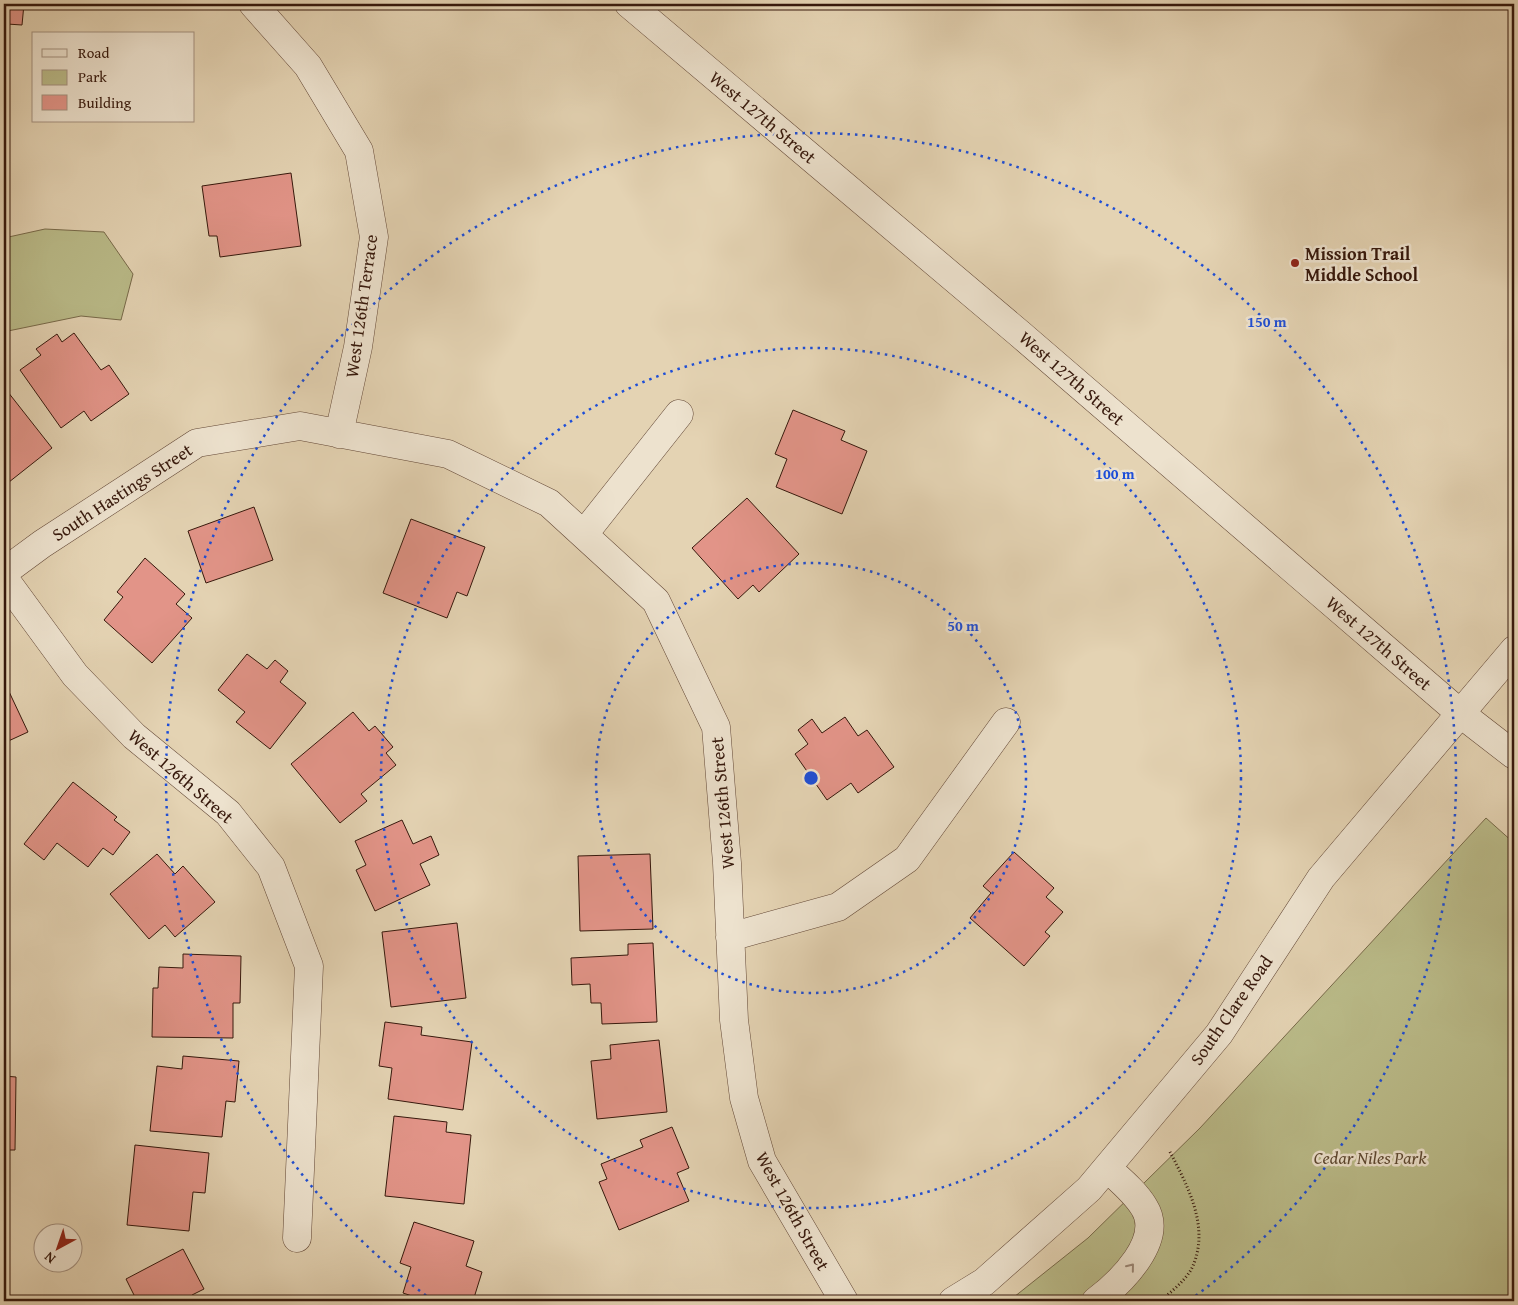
<svg xmlns="http://www.w3.org/2000/svg" width="1518" height="1305" viewBox="0 0 1518 1305" font-family="'Gentium Book Plus',serif">
	<rect width="100%" height="100%" fill="#e4d3b3"/>
	<filter id="stains"><feTurbulence type="fractalNoise" baseFrequency=".004" numOctaves="4"/><feColorMatrix values="0 0 0 0 .2 0 0 0 0 .09 0 0 0 0 .02 0 0 0 .5 -.17"/></filter>
	<radialGradient id="worn" r=".72"><stop offset=".6" stop-color="#630" stop-opacity="0"/><stop offset="1" stop-color="#630" stop-opacity=".3"/></radialGradient>
	<path fill="#babb89" stroke="#786a4a" d="M45 229 104 232 133 274 121 320 81 316 8 331 4 334V238Z
		M1486 818 1514 843V1301H1009L1088 1238 1200 1128Z"/>
	<path fill="#e29488" stroke="#36180c" d="M4 4H24L22 25 7 24 6 32H4Z
		M291 173 301 246 220 257 217 236H209L202 186Z
		M74 333 101 370 109 365 129 394 91 421 84 411 61 428 20 370 41 355 36 349 57 334 62 342Z
		M4 387 52 448 4 486Z
		M793 410 845 431 841 440 867 451 842 514 776 487 787 459 775 454Z
		M747 498 799 554 759 592 753 585 738 599 692 548Z
		M254 507 273 560 206 583 188 531Z
		M411 519 485 547 467 596 457 592 447 618 383 593Z
		M145 558 185 594 176 604 192 618 152 663 104 620 123 597 117 592Z
		M247 654 267 669 275 660 288 671 280 682 306 703 270 749 236 722 245 712 218 690Z
		M4 681 28 732 4 743Z
		M353 712 369 731 375 726 393 747 386 753 396 765 361 794 367 801 340 823 291 764Z
		M845 717 858 736 867 730 894 767 858 793 851 783 827 800 795 754 808 744 798 730 812 719 822 733Z
		M73 782 117 817 114 820 130 832 113 855 103 848 88 867 57 843 44 860 24 844Z
		M402 820 413 844 431 836 439 855 420 864 430 885 375 911 356 870 366 865 355 841Z
		M1014 852 1054 888 1046 897 1063 912 1045 932 1050 936 1024 966 970 918 991 893 983 886Z
		M157 854 175 874 183 866 215 902 175 937 165 925 149 939 110 894Z
		M650 854 653 929 580 931 578 856Z
		M457 923 466 998 391 1007 382 932Z
		M653 943 657 1022 602 1024 601 1003H591L590 984 572 985 571 958 628 955V944Z
		M183 954 241 956 240 1003H233V1038L152 1037 153 988H158L159 967 183 968Z
		M385 1022 422 1027 421 1035 472 1042 463 1110 388 1099 392 1068 379 1066Z
		M659 1040 667 1112 597 1119 591 1061 611 1059 610 1045Z
		M183 1056 239 1061 235 1102 226 1101 222 1137 150 1131 157 1066 182 1069Z
		M4 1076 16 1077 15 1150H4Z
		M394 1116 447 1122 446 1132 471 1135 464 1204 385 1196Z
		M672 1127 689 1168 677 1173 689 1201 619 1230 599 1182 607 1179 601 1164 643 1147 640 1140Z
		M135 1145 209 1153 205 1193 193 1192 189 1231 127 1225Z
		M414 1222 474 1241 466 1266 482 1272 473 1301H427L403 1293 411 1267 400 1263Z
		M183 1249 204 1289 192 1295 195 1301H131L136 1299 126 1279Z"/>
	<g fill="none" stroke-linecap="round" stroke-linejoin="round">
		<defs>
			<path id="minor" d="M253 4 308 66 359 151 374 237 358 347 339 434
				M629 4 1020 334 1461 714 1514 755
				M584 534 679 414
				M4 572 42 544 197 443 300 426 448 454 549 503 656 601 716 727 727 863 734 1020 744 1098 762 1161 844 1301
				M4 578 75 675 134 736 228 813 271 867 309 966 297 1238
				M730 937 838 907 907 859 1006 722
				M953 1301 984 1282 1089 1189 1219 1034 1321 878 1514 650
				M1096 1301C1120 1283 1165 1240 1144 1207 1135 1192 1120 1180 1107 1168"/>
		</defs>
		<use href="#minor" stroke="#624736" stroke-width="29"/>
		<path stroke="#36180c" stroke-width="3" stroke-dasharray="1 2.5" stroke-linecap="butt" d="M1166 1296 1170 1301
			M1160 1301C1171 1292 1185 1281 1192 1268 1211 1227 1187 1185 1169 1150"/>
		<use href="#minor" stroke="#ede2ce" stroke-width="28"/>
	</g>
	<defs><path id="oneway-chevron" d="M-2-3.5L2.5 0L-2 3.5" fill="none" stroke-width="1.6" stroke-linecap="round" stroke-linejoin="round" transform="scale(1.25)"/></defs>
	<use stroke="#9b8777" href="#oneway-chevron" transform="translate(1131 1267) rotate(-51)"/>
	<g fill="none" stroke="#1d4ed8" stroke-width="2.5" stroke-dasharray="2.5 5">
		<circle cx="811" cy="778" r="215"/>
		<circle cx="811" cy="778" r="430"/>
		<path d="M432 1300A645 645 0 1 1 1190 1300"/>
	</g>
	<circle fill="#8f2418" stroke="#ede2ce" stroke-width="2" cx="1295" cy="263" r="5"/>
	<g text-anchor="middle" dominant-baseline="central" stroke-width="5" stroke-linejoin="round" paint-order="stroke">
		<g font-size="18" fill="#36180c" stroke="#ede2ce">
			<text transform="translate(763 117) rotate(40)">West 127th Street</text>
			<text transform="translate(361 306) rotate(-82)">West 126th Terrace</text>
			<text transform="translate(1072 378) rotate(41)">West 127th Street</text>
			<text transform="translate(122 492) rotate(-33)">South Hastings Street</text>
			<text transform="translate(1379 643) rotate(41)">West 127th Street</text>
			<text transform="translate(181 776) rotate(41)">West 126th Street</text>
			<text transform="translate(722 803) rotate(-95)">West 126th Street</text>
			<text transform="translate(1231 1010) rotate(-55)">South Clare Road</text>
			<text transform="translate(793 1211) rotate(61)">West 126th Street</text>
		</g>
		<g font-size="18" font-weight="bold" fill="#36180c" stroke="#ede2ce" text-anchor="start">
			<text x="1305" y="253">Mission Trail<tspan x="1305" dy="21">Middle School</tspan></text>
		</g>
		<g font-size="18" font-style="italic" fill="#5e4932" stroke="#ede2ce">
			<text x="1370" y="1157">Cedar Niles Park</text>
		</g>
	</g>
	<circle cx="811" cy="778" r="8" fill="#1d4ed8" stroke="#ede2ce" stroke-width="2.5"/>
	<g font-size="15" text-anchor="middle" font-weight="bold" fill="#1d4ed8" stroke="#ede2ce" stroke-width="5" stroke-linejoin="round" paint-order="stroke">
		<text x="1267" y="327">150 m</text>
		<text x="1115" y="479">100 m</text>
		<text x="963" y="631">50 m</text>
	</g>
	<rect width="1518" height="1305" fill="none" stroke="#e4d3b3" stroke-width="20"/>
	<rect x="5" y="5" width="1508" height="1295" fill="none" stroke="#36180c" stroke-width="2.5"/>
	<rect x="10" y="10" width="1498" height="1285" fill="none" stroke="#36180c"/>
	<rect x="32" y="32" width="162" height="90" fill="#ede2ce" stroke="#a49180"/>
	<rect x="42" y="49" width="25" height="8" fill="#ede2ce" stroke="#a49180"/>
	<text x="78" y="58" font-size="15" fill="#36180c">Road</text>
	<rect x="42" y="70" width="25" height="15" fill="#babb89" stroke="#a49180"/>
	<text x="78" y="82" font-size="15" fill="#36180c">Park</text>
	<rect x="42" y="95" width="25" height="15" fill="#e29488" stroke="#a49180"/>
	<text x="78" y="108" font-size="15" fill="#36180c">Building</text>
	<g transform="translate(58 1248) rotate(220)"><circle r="24" fill="#ede2ce" stroke="#a49180"/>
	<path d="M0-4L9 19L0 12L-9 19Z" fill="#8f2418"/>
	<text y="-8" font-size="14" font-weight="bold" text-anchor="middle" fill="#36180c">N</text>
	</g>
	<rect width="100%" height="100%" filter="url(#stains)"/>
	<rect width="100%" height="100%" fill="url(#worn)"/>
</svg>
